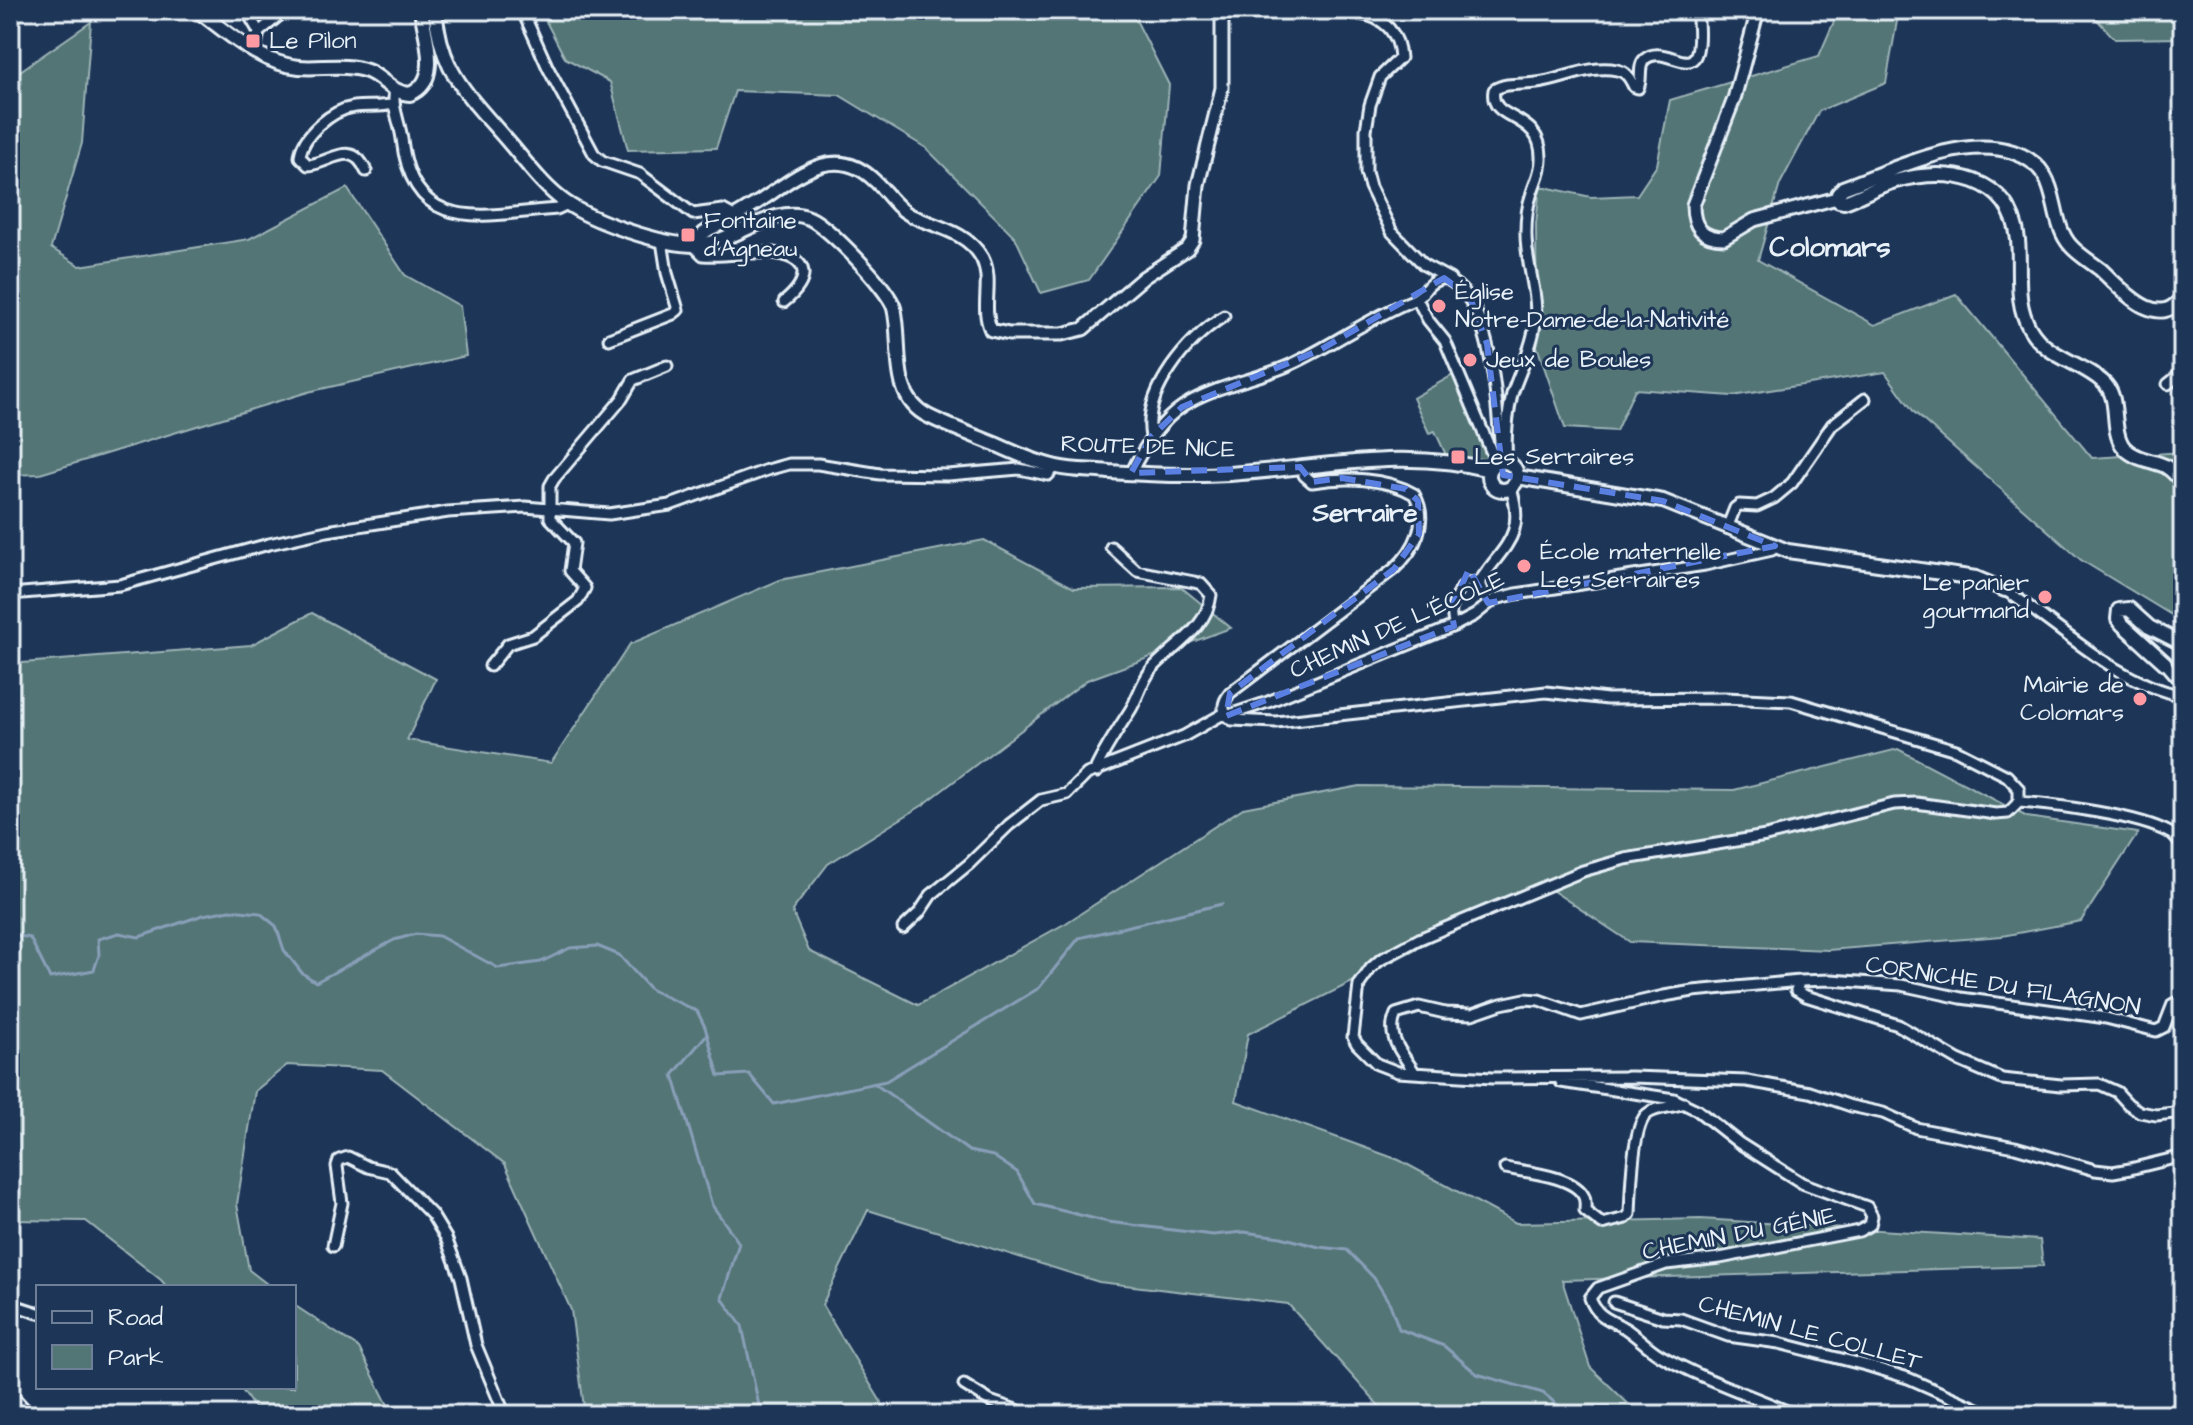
<svg xmlns="http://www.w3.org/2000/svg" width="2193" height="1425" viewBox="0 0 2193 1425" font-family="'Architects Daughter',sans-serif">
	<rect width="100%" height="100%" fill="#1d3557"/>
	<filter id="ink" filterUnits="userSpaceOnUse"><feTurbulence type="fractalNoise" baseFrequency=".0125" numOctaves="2"/><feDisplacementMap in="SourceGraphic" scale="16" xChannelSelector="R" yChannelSelector="G"/><feConvolveMatrix kernelMatrix="1 2 1 2 8 2 1 2 1" color-interpolation-filters="sRGB"/></filter>
	<g filter="url(#ink)">
		<path fill="#527575" stroke="#9db3b6" stroke-width="2" d="M540 10H1131L1169 85 1161 176 1089 280 1041 293 1015 237 926 148 839 95 735 91 716 148 628 150 610 82 565 58Z
			M1839 10H1899L1886 83 1819 111 1780 184 1758 260 1875 325 1956 294 2092 458 2183 452V622L2081 560 1914 412 1885 372 1732 396 1635 389 1616 431 1565 428 1537 346 1536 224 1540 186 1591 197 1637 195 1657 165 1670 100 1819 56Z
			M2088 10H2176L2183 29V38L2115 39Z
			M91 22 82 143 51 248 80 266 249 239 347 188 405 275 460 306 466 356 308 392 40 474 10 475V78Z
			M1453 375 1489 459 1488 461 1446 455 1435 431 1429 433 1413 398Z
			M984 540 1074 588 1181 587 1231 628 1087 680 923 805 828 864 792 911 809 951 918 1005 1066 923 1243 808 1360 786 1734 790 1898 749 2027 817 2138 833 2081 921 2002 936 1828 950 1630 942 1541 883 1368 974 1248 1034 1236 1101 1399 1160 1516 1223 1701 1219 2040 1240 2043 1266 1562 1280 1590 1367 1640 1415H1387L1288 1304 1099 1282 868 1210 822 1305 889 1415H585L571 1310 505 1164 382 1070 287 1065 255 1091 237 1204 249 1270 271 1287H167L161 1280 86 1221 10 1220V664L251 645 312 613 436 679 407 740 551 763 630 644 780 580Z
			M294 1305 359 1348 393 1415H259L240 1387H294Z"/>
		<g fill="none" stroke-linecap="round" stroke-linejoin="round">
			<path stroke="#899fb9" stroke-width="3" d="M10 934 30 938 50 978 94 970 99 955 98 939 119 933 139 937 203 915 230 910 260 913 276 926 284 950 302 973 316 982 394 940 416 934 439 936 498 968 541 962 570 948 597 946 619 955 651 990 697 1011 705 1027 719 1076 749 1074 774 1104 886 1081 1039 988 1079 938 1222 904
				M707 1034 673 1075 712 1205 739 1243 722 1298 742 1326 761 1415
				M875 1084 969 1151 993 1156 1017 1172 1035 1204 1108 1222 1213 1235 1244 1232 1281 1237 1319 1247 1347 1250 1374 1278 1390 1304 1399 1329 1444 1346 1477 1374 1543 1393 1565 1411 1583 1415"/>
			<defs>
				<path id="pedestrian" d="M1454 626C1448 610 1454 592 1467 582L1480 581"/>
				<path id="minor" d="M246 10 259 32 255 51
					M522 10 548 68 594 154 602 161 640 174 693 214 723 210 734 216
					M1360 10V14C1385 17 1399 34 1400 58L1380 77 1370 105 1366 130V172L1370 187 1392 232 1424 265 1450 279
					M259 32 286 10
					M395 91C391 105 400 123 402 139 413 238 486 214 557 209L568 204
					M366 171C352 138 329 164 308 165L300 157C302 135 332 110 354 107 368 105 379 108 393 104
					M693 245 703 255C726 257 750 251 773 253 811 258 811 280 784 302
					M1417 299 1428 320 1445 341 1496 463
					M609 339 673 314 678 310 667 273 662 241
					M2168 384 2183 372
					M1151 437C1142 391 1188 339 1224 316
					M1507 462C1505 440 1507 416 1512 394 1519 373 1530 352 1534 330 1541 296 1525 265 1526 232 1526 220 1527 207 1531 196 1534 184 1541 173 1541 160 1543 110 1488 124 1494 90 1505 82 1523 85 1537 83 1563 80 1590 64 1617 70 1627 72 1630 79 1634 87L1638 88C1643 79 1637 66 1645 59 1669 39 1707 101 1697 10
					M1303 466 1304 475 1312 482C1344 477 1385 477 1414 494 1430 521 1415 550 1394 569L1230 693C1222 703 1221 712 1232 720L1276 722 1546 692 1607 699 1725 698 1791 701 1956 750 2007 776 2019 789V802L2008 813 1996 814 1916 803 1894 804 1766 836 1625 859 1583 871 1419 939 1380 960 1371 968 1359 985 1353 1037 1357 1044 1377 1064 1398 1072 1492 1078 1632 1077 1747 1081 1810 1092 1851 1106 1883 1113 1916 1128 2015 1147 2095 1170 2113 1172 2130 1169 2183 1156
					M1131 473C1143 448 1159 422 1183 406 1215 385 1257 380 1292 364 1333 345 1369 318 1411 301 1429 294 1421 284 1444 278 1496 297 1496 413 1502 461
					M1727 528 1735 508 1739 505 1757 506 1774 498 1792 483 1832 425 1865 399
					M2005 590C2062 627 2114 682 2183 696
					M10 594 120 585 269 544 327 531 448 512 525 507 609 514 670 505 767 470 789 464H818L880 474 948 475 1019 469 1048 475 1055 467
					M1488 603 1480 586V581C1504 545 1526 536 1511 488
					M2165 663 2183 684
					M490 666 508 644 533 636 578 601 585 588 570 571 574 543 550 518V486L554 479 622 399 633 380 667 366
					M1226 716 1268 702 1454 626 1475 615 1495 599 1516 594 1705 565 1772 550 1775 546
					M1097 772 1096 768C1106 747 1119 728 1131 709 1138 697 1142 681 1151 670 1172 646 1207 630 1211 595L1201 584 1194 582 1137 571 1111 547
					M2019 802C2056 805 2138 815 2170 833 2175 836 2179 842 2183 847
					M903 928 919 913 931 895 969 864 1009 825 1041 800 1067 794 1087 774 1184 736 1225 713
					M1800 981 1796 990 1806 996 1898 1025 1958 1060 2002 1079 2061 1085 2099 1084 2117 1092 2128 1104 2140 1112 2156 1115 2183 1112
					M1415 1073C1403 1054 1385 1037 1396 1014L1419 1007 1445 1013 1472 1014 1501 1004 1525 999 1539 1000 1581 1015 1664 996 1693 991 1800 981 1831 980 1901 985 1961 998 2106 1018 2156 1031 2164 1027 2173 1004 2183 1001
					M1561 1082 1674 1099 1697 1110 1739 1143 1802 1183 1867 1207 1872 1216 1870 1225 1859 1231 1720 1258 1666 1264 1598 1288 1590 1298C1597 1318 1610 1319 1626 1329 1638 1337 1648 1348 1660 1355 1703 1380 1751 1395 1796 1415
					M1505 1168C1526 1172 1575 1176 1584 1197 1586 1202 1585 1206 1585 1211L1602 1224 1626 1218 1630 1214C1631 1194 1632 1126 1647 1114 1657 1106 1673 1108 1684 1103
					M333 1246 342 1203 337 1166 339 1160 348 1157 368 1167 390 1172 432 1215 446 1238 461 1278 476 1345 505 1415
					M1614 1302 1663 1318 1681 1319 1728 1336 1779 1343 1869 1366 1908 1378 1992 1415
					M10 1304 38 1313
					M964 1385 990 1401 1031 1415
					M10 1393 30 1415"/>
				<path id="tertiary" d="M1758 10 1734 99 1693 205C1693 227 1702 238 1724 238L1754 220 1837 198
					M700 244C700 238 699 238 704 233 710 228 719 226 725 222 736 216 746 210 757 203 794 179 834 140 875 181 887 192 895 207 910 215 935 227 967 231 982 258 994 281 980 307 991 330L1009 334H1062L1083 329 1144 277 1187 249 1193 240 1198 185 1222 88V10"/>
				<path id="secondary" d="M197 10C227 32 260 64 299 67 320 69 346 63 367 71 383 77 391 93 410 94 442 81 425 36 421 10
					M435 10C437 30 441 49 450 67 465 96 490 120 511 145 528 165 544 187 565 202 594 222 661 245 696 245 732 244 775 203 809 218 828 226 888 288 894 308 903 343 888 396 928 416 950 427 973 435 995 444 1015 453 1035 462 1057 467 1074 471 1092 470 1109 472 1153 475 1198 477 1241 473 1325 467 1407 448 1490 470
					M2183 296C2158 334 2121 288 2100 269 2091 262 2079 255 2071 246 2045 217 2066 170 2013 152 1961 135 1893 170 1843 188L1838 194 1839 201 1844 202C1862 196 1877 186 1895 181 1948 167 2011 175 2018 240 2021 270 2014 302 2030 329 2047 358 2080 361 2103 382 2121 397 2110 426 2122 445 2132 459 2151 460 2165 466 2172 470 2178 477 2183 483
					M1489 476a14 14 0 1 1 28 0a14 14 0 1 1-28 0Z
					M1517 477 1663 501 1788 551 1976 578 2005 590
					M2165 663 2122 624 2118 619 2119 610 2129 609 2149 627 2183 644"/>
			</defs>
			<use href="#pedestrian" stroke="#e8f1f8" stroke-width="13"/>
			<use href="#minor" stroke="#e8f1f8" stroke-width="15"/>
			<use href="#tertiary" stroke="#e8f1f8" stroke-width="17"/>
			<use href="#secondary" stroke="#e8f1f8" stroke-width="18"/>
			<use href="#pedestrian" stroke="#1d3557" stroke-width="7"/>
			<use href="#minor" stroke="#1d3557" stroke-width="9"/>
			<use href="#tertiary" stroke="#1d3557" stroke-width="11"/>
			<use href="#secondary" stroke="#1d3557" stroke-width="12"/>
		</g>
	</g>
	<path fill="none" stroke="#5a7fe2" stroke-width="6" stroke-dasharray="16 10" stroke-linejoin="round" d="M1444 278 1470 297 1487 344 1503 475 1663 501 1775 546 1488 603 1469 569 1451 609 1454 626 1226 716 1230 693 1394 569 1419 534 1418 501 1406 489 1342 478 1312 482 1300 467 1131 473 1151 437 1182 407 1320 350Z"/>
	<g fill="#ff9aa2" stroke="#1d3557" stroke-width="3">
		<rect x="245" y="33" width="16" height="16" rx="4"/>
		<rect x="680" y="227" width="16" height="16" rx="4"/>
		<circle cx="1439" cy="306" r="8"/>
		<circle cx="1470" cy="360" r="8"/>
		<rect x="1450" y="449" width="16" height="16" rx="4"/>
		<circle cx="1524" cy="566" r="8"/>
		<circle cx="2045" cy="597" r="8"/>
		<circle cx="2140" cy="699" r="8"/>
	</g>
	<g text-anchor="middle" dominant-baseline="central" stroke-width="6" stroke-linejoin="round" paint-order="stroke">
		<g font-size="24" fill="#e8f1f8" stroke="#1d3557" text-anchor="start">
			<text x="269" y="41">Le Pilon</text>
			<text x="704" y="221">Fontaine<tspan x="704" dy="28">d'Agneau</tspan></text>
			<text x="1455" y="292">Église<tspan x="1455" dy="28">Notre-Dame-de-la-Nativité</tspan></text>
			<text x="1486" y="360">Jeux de Boules</text>
			<text x="1474" y="457">Les Serraires</text>
			<text x="1540" y="552">École maternelle<tspan x="1540" dy="28">Les Serraires</tspan></text>
			<text x="2029" y="583" text-anchor="end">Le panier<tspan x="2029" dy="28">gourmand</tspan></text>
			<text x="2124" y="685" text-anchor="end">Mairie de<tspan x="2124" dy="28">Colomars</tspan></text>
		</g>
		<g font-size="24" fill="#e8f1f8" stroke="#1d3557">
			<text transform="translate(1148 447) rotate(2)">ROUTE DE NICE</text>
			<text transform="translate(1397 625) rotate(-24)">CHEMIN DE L'ÉCOLE</text>
			<text transform="translate(2003 986) rotate(9)">CORNICHE DU FILAGNON</text>
			<text transform="translate(1739 1234) rotate(-11)">CHEMIN DU GÉNIE</text>
			<text transform="translate(1810 1333) rotate(15)">CHEMIN LE COLLET</text>
		</g>
		<g font-size="26" font-weight="bold" fill="#e8f1f8" stroke="#1d3557">
			<text x="1365" y="513">Serraire</text>
		</g>
		<g font-size="28" font-weight="bold" fill="#e8f1f8" stroke="#1d3557">
			<text x="1830" y="247">Colomars</text>
		</g>
	</g>
	<rect width="2193" height="1425" fill="none" stroke="#1d3557" stroke-width="40"/>
	<rect x="20" y="20" width="2153" height="1385" fill="none" stroke="#e8f1f8" stroke-width="3" filter="url(#ink)"/>
	<rect x="36" y="1285" width="260" height="104" fill="#1d3557" stroke="#6e8097" stroke-width="2"/>
	<rect x="52" y="1311" width="40" height="12" fill="#1d3557" stroke="#6e8097" stroke-width="2"/>
	<text x="108" y="1325" font-size="24" fill="#e8f1f8">Road</text>
	<rect x="52" y="1345" width="40" height="24" fill="#527575" stroke="#6e8097" stroke-width="2"/>
	<text x="108" y="1365" font-size="24" fill="#e8f1f8">Park</text>
</svg>
